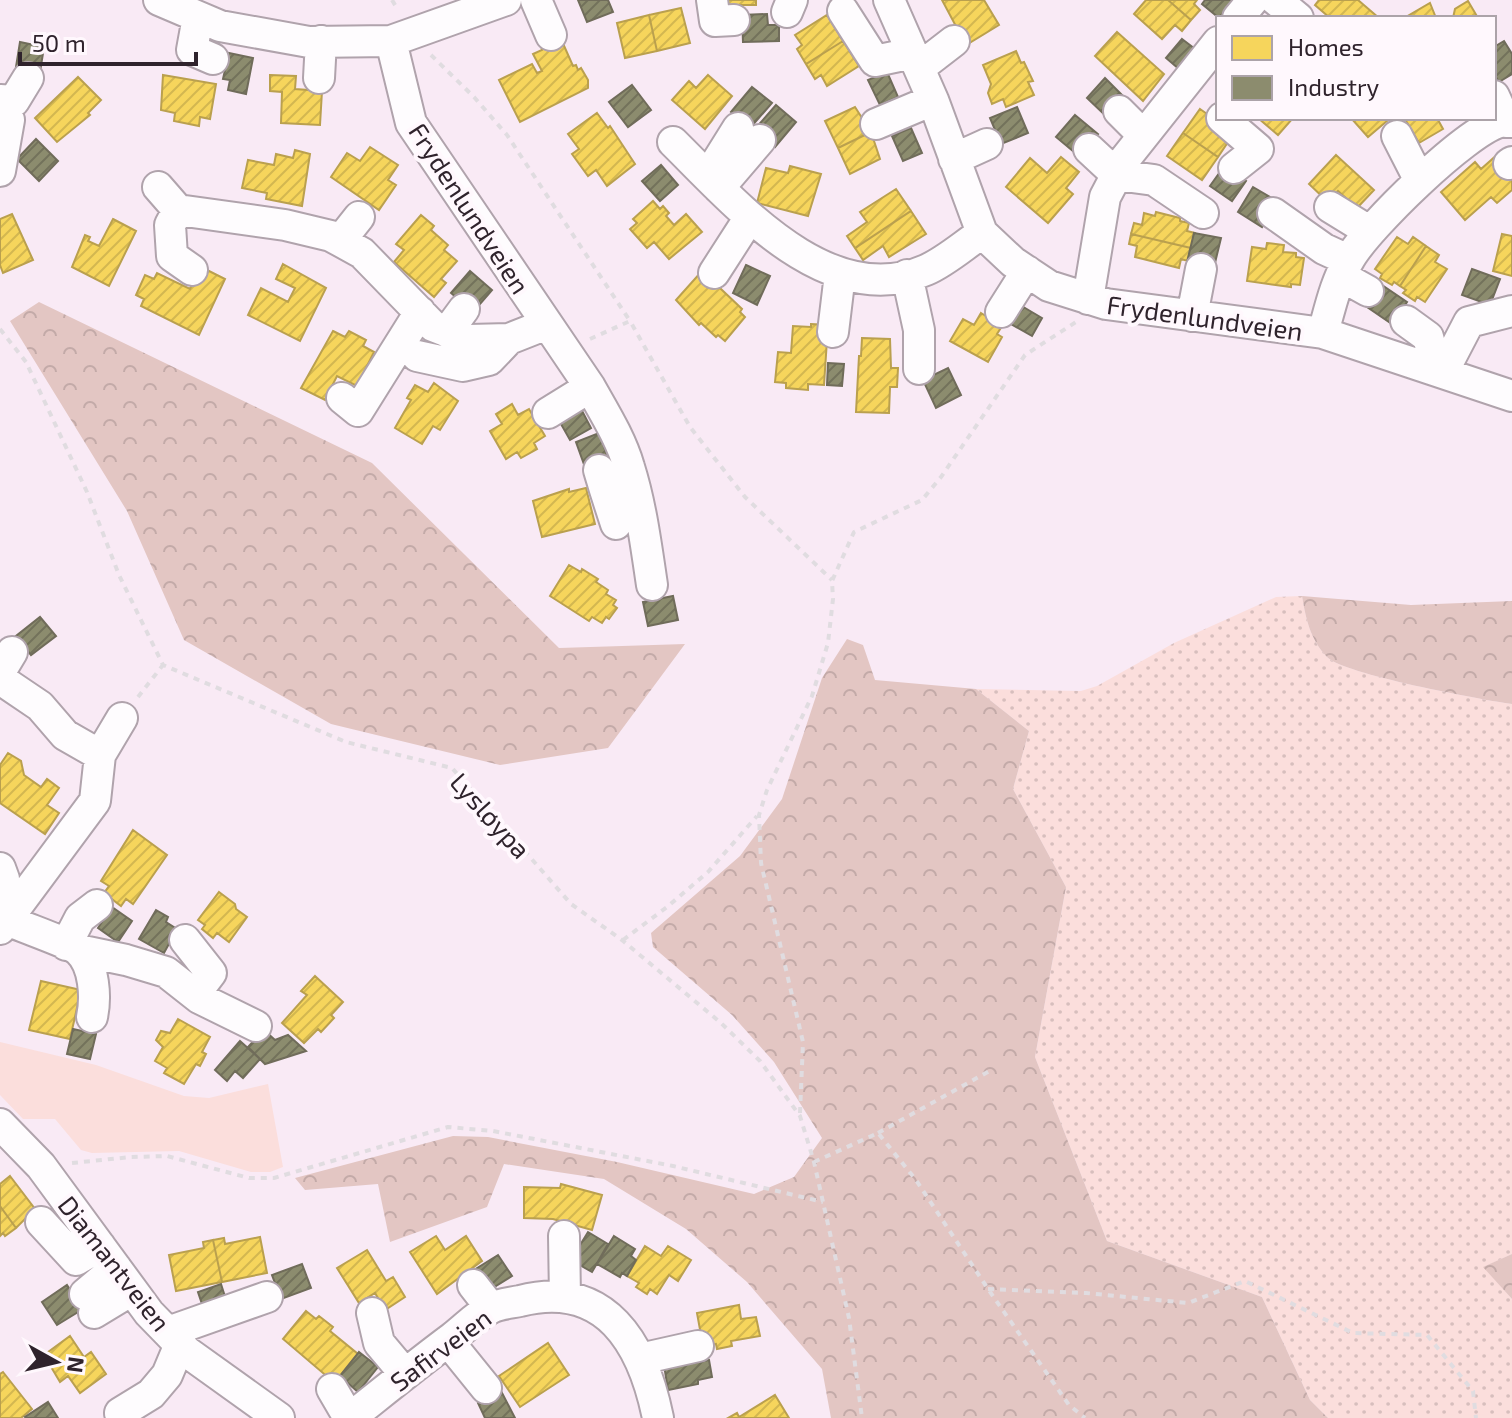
<svg xmlns="http://www.w3.org/2000/svg" width="1512" height="1418" viewBox="0 0 1512 1418" font-family="'Exo 2',sans-serif">
	<defs>
		<pattern id="grass-dots" width="8" height="8" patternUnits="userSpaceOnUse" patternTransform="scale(2)"><rect width="8" height="8" fill="#fbdedc"/><path d="M2 2h.1M6 6h.1" fill="none" stroke="#d7bebd" stroke-width="1.8" stroke-linecap="round"/></pattern>
		<pattern id="forest-crowns" width="20" height="18" patternUnits="userSpaceOnUse" patternTransform="scale(2)"><rect width="20" height="18" fill="#e3c6c3"/><path d="M2 6a3 3 0 1 1 6 0M12 15a3 3 0 1 1 6 0" fill="none" stroke="#c3aaa8"/></pattern>
		<pattern id="homes-hatch" width="6" height="6" patternUnits="userSpaceOnUse" patternTransform="scale(2)"><rect width="6" height="6" fill="#f6d55c"/><path d="M-1 1l2-2M0 6l6-6M5 7l2-2" fill="none" stroke="#d3b750"/></pattern>
		<pattern id="industry-hatch" width="6" height="6" patternUnits="userSpaceOnUse" patternTransform="scale(2)"><rect width="6" height="6" fill="#8c8c6e"/><path d="M-1 1l2-2M0 6l6-6M5 7l2-2" fill="none" stroke="#73725b"/></pattern>
	</defs>
	<rect width="100%" height="100%" fill="#f9eaf5"/>
	<path fill="url(#grass-dots)" d="M1302 596C1306 619 1310 639 1327 657 1342 674 1483 700 1512 704V1254L1484 1267 1512 1299V1418H1328L1310 1400 1262 1297 1107 1241 1035 1057 1066 887 1013 789 1029 731 976 689 1081 691 1097 686 1174 643 1276 597Z"/>
	<path fill="url(#forest-crowns)" d="M39 302 372 463 559 648 685 644 608 748 500 765 331 724 184 640 127 511 10 321Z
		M1302 596 1411 605 1512 601V704C1483 700 1342 674 1327 657 1310 639 1306 619 1302 596Z
		M847 639 863 645 875 680 976 689 1029 731 1013 789 1066 887 1035 1057 1107 1241 1262 1297 1310 1400 1328 1418H831L822 1369 747 1282 686 1229 604 1179 504 1164 487 1207 390 1242 378 1184 305 1190 295 1178 453 1136 488 1137 617 1162 754 1194 794 1177 822 1138 774 1062 732 1015 653 947 651 933 740 856 782 799 822 678Z
		M1512 1254V1299L1483 1267Z"/>
	<path fill="#fbdedc" d="M0 1042 96 1065 184 1096 209 1098 268 1084 283 1167 270 1172H251L179 1151 92 1153 81 1150 55 1119H23L0 1095Z"/>
	<path fill="url(#homes-hatch)" stroke="#baa04e" stroke-width="2" d="M726 0H756V5H726Z
		M942 0H984L999 25 966 45Z
		M1146 0H1168L1191 20 1182 31 1175 25 1162 39 1134 14Z
		M1168 0H1197L1194 4 1200 10 1191 20Z
		M1319 0H1358L1379 18H1330L1315 5Z
		M1468 1 1478 18H1453L1455 9Z
		M1430 3 1436 18H1407L1406 17Z
		M681 8 690 43 657 51 649 15Z
		M649 15 657 51 625 58 617 23Z
		M827 15 843 41 806 64 797 49 802 45 795 35Z
		M1117 32 1164 74 1143 101 1095 56Z
		M561 39 573 66 576 65 578 70 581 68 588 80V88L520 122 499 80 532 64 537 73 542 71 533 54 542 50 541 45 552 40Z
		M843 41 859 66 827 86 821 75 815 79 806 64Z
		M1016 51 1021 63 1024 62 1033 81 1028 82 1034 95 1006 107 1003 99 992 104 988 93 991 84 983 65Z
		M163 75 216 84 210 119 200 117 199 126 174 121 175 113 161 110Z
		M270 75 296 76 295 89 322 91 320 125 281 123 282 92 270 91Z
		M708 75 732 96 705 129 672 100 689 81 696 88Z
		M78 77 101 100 88 113 90 115 57 142 35 118Z
		M855 107 871 132 838 148 825 121Z
		M1200 109 1234 133 1218 157 1183 133Z
		M597 113 608 128 610 126 635 164 607 186 596 170 588 176 572 154 579 149 568 134Z
		M1258 118H1293L1278 135Z
		M1351 118H1384L1387 121 1368 137Z
		M1401 118H1437L1443 129 1419 143 1405 119Z
		M871 132 880 159 850 174 838 148Z
		M1183 133 1218 157 1202 180 1167 156Z
		M370 147 398 165 388 180 396 185 379 210 331 177 347 153 360 161Z
		M295 150 310 154 302 206 266 199 267 193 242 188 248 160 274 165 276 154 293 158Z
		M1498 154 1512 169V190L1497 203 1491 197 1465 220 1441 192 1475 162 1481 169Z
		M1336 155 1374 190 1357 208 1338 191 1328 202 1309 184Z
		M1061 157 1079 172 1066 188 1073 194 1048 223 1006 187 1030 158 1047 173Z
		M790 166 821 174 808 216 757 203 766 168 788 173Z
		M896 189 911 211 855 248 847 236 867 222 860 212Z
		M653 201 660 209 663 206 669 213 666 216 674 225 686 214 702 232 669 259 654 242 647 248 630 229 637 223 633 219Z
		M911 211 926 234 889 257 883 246 863 260 855 248Z
		M1156 212 1180 218V221L1189 223 1187 231 1195 233 1191 248 1131 234 1134 223 1142 225 1144 213 1155 216Z
		M12 214 33 260 3 273 0 265V219Z
		M421 215 434 226 431 230 448 245 444 250 457 261 441 279 446 283 434 297 394 262 404 250 396 244Z
		M113 219 136 231 109 286 72 267 85 235 90 237 88 241 99 246Z
		M1131 234 1191 248 1188 261 1181 259 1179 268 1135 257 1137 246 1129 244Z
		M1502 234 1512 236V276L1493 271Z
		M1397 237 1408 244 1413 237 1426 246 1400 286 1394 282 1392 285 1380 278 1382 274 1375 269Z
		M1267 243 1284 245 1283 252 1296 253V257L1304 258 1300 285 1291 284V287L1247 281 1252 247 1266 249Z
		M1426 246 1439 255 1435 262 1447 269 1425 302 1417 297 1415 301 1403 293 1406 290 1400 286Z
		M283 264 326 288 300 341 248 315 261 288 288 302 295 288 276 279Z
		M201 267 225 279 199 335 141 306 144 299 136 295 145 275 154 279 157 273 190 289Z
		M702 271 742 309 740 312 745 317 725 341 718 335 716 337 701 323 699 325 676 300Z
		M981 313 1002 326 997 334 1002 337 988 362 950 341 963 319 974 325Z
		M811 324 828 325 824 385 808 384V390L786 388V383L775 382 778 352 791 353 793 326 811 327Z
		M333 331 345 337 349 331 366 340 363 346 374 352 357 386 337 376 325 400 301 388Z
		M862 338 890 339 891 368H898L897 387H890L889 413 856 412 859 356H861Z
		M434 383 458 401 440 430 433 426 422 444 395 428 411 400 407 398 415 385 428 392Z
		M512 404 518 415 529 409 545 436 534 443 537 449 521 458 517 452 506 459 490 431 502 424 496 414Z
		M586 488 595 524 542 537 533 501 569 489V492Z
		M569 565 581 572 582 569 598 579 596 582 608 590 606 594 616 600 613 605 617 608 609 619 606 617 602 623 592 617 589 621 550 596Z
		M8 753 21 761 24 775 41 787 47 779 59 788 47 805 59 813 45 834 0 803V765Z
		M133 830 167 855 133 904 126 899 121 906 104 893 109 886 101 881Z
		M219 892 235 904 236 909 247 917 229 942 217 933 213 938 202 929 205 925 198 920Z
		M315 976 343 1002 331 1015 334 1018 321 1032 318 1029 304 1043 282 1023 307 995 301 991Z
		M41 981 81 990 70 1039 29 1030Z
		M178 1019 210 1037 202 1052 206 1054 200 1066 196 1064 184 1084 164 1073 167 1068 155 1061 163 1047 156 1040 161 1031 170 1033Z
		M10 1176 35 1209 16 1228 0 1206V1184Z
		M561 1184 602 1195 592 1230 553 1219 524 1218V1187L560 1188Z
		M0 1206 16 1228 5 1236 3 1233 0 1236Z
		M436 1236 445 1250 466 1236 482 1261 437 1294 410 1252Z
		M260 1237 267 1273 222 1282 213 1240 224 1238 225 1244Z
		M213 1240 222 1282 176 1291 169 1255 204 1248 203 1242Z
		M645 1246 661 1256 668 1246 691 1260 678 1281 669 1275 657 1294 650 1289 647 1294 636 1287 639 1283 627 1276Z
		M367 1250 386 1281 393 1277 405 1297 385 1310 375 1293 359 1303 337 1268Z
		M739 1305 741 1319 756 1317 760 1336 731 1341 732 1346 717 1349 716 1344 703 1346 697 1313Z
		M306 1311 316 1319 319 1316 333 1327 330 1331 358 1354 340 1376 330 1379 283 1339Z
		M70 1336 84 1357 91 1352 106 1374 80 1393 68 1376 60 1382 44 1355Z
		M548 1343 569 1375 520 1407 499 1376Z
		M3 1372 32 1409 21 1418H0V1374Z
		M775 1395 789 1418H728L737 1413 739 1417Z"/>
	<path fill="url(#industry-hatch)" stroke="#706c5a" stroke-width="2" d="M578 0H608L613 12 587 22Z
		M1205 0H1234L1236 2 1223 18H1219L1202 4Z
		M767 14 768 25H779V41L743 42 742 15Z
		M1182 39 1195 49 1179 69 1166 58Z
		M1504 41 1512 54V74L1499 82 1494 74V47Z
		M20 42 44 47 40 72 16 67Z
		M229 53 253 58 246 94 228 90 230 80 223 79Z
		M887 72 898 97 880 105 868 80Z
		M1105 78 1124 97 1106 116 1087 98Z
		M632 85 651 110 628 127 609 102Z
		M752 87 772 103 750 128 731 112Z
		M776 105 796 122 775 147 755 129Z
		M1017 107 1028 133 1001 144 990 118Z
		M1075 115 1098 134 1079 156 1056 137Z
		M911 128 922 153 903 161 892 136Z
		M36 139 58 161 39 181 17 159Z
		M661 165 678 185 660 201 642 181Z
		M1225 165 1246 181 1232 201 1210 186Z
		M1253 187 1277 201 1262 227 1238 212Z
		M1194 233 1221 238 1214 267 1187 262Z
		M746 265 770 276 757 305 733 293Z
		M1472 269 1500 279 1490 305 1462 295Z
		M470 271 492 290 473 312 451 293Z
		M1382 285 1407 302 1392 324 1367 307Z
		M1020 305 1042 318 1032 336 1009 323Z
		M828 363 844 364 842 386 827 385Z
		M948 368 961 395 936 408 923 380Z
		M579 405 591 428 570 440 557 417Z
		M599 433 609 461 586 470 576 442Z
		M673 596 678 620 648 626 643 602Z
		M40 617 56 636 31 655 16 636Z
		M112 907 132 921 118 942 98 928Z
		M156 910 168 917 166 922 177 929 164 953 139 939Z
		M73 1029 96 1034 90 1059 67 1054Z
		M264 1030 275 1040 288 1035 306 1051 265 1064 248 1047Z
		M240 1041 260 1059 243 1078 235 1071 227 1081 215 1070Z
		M588 1232 608 1244 592 1272 571 1260Z
		M614 1236 635 1249 631 1256 636 1260 627 1276 622 1273 620 1277 597 1264Z
		M498 1255 512 1276 488 1291 474 1270Z
		M302 1264 311 1288 281 1299 272 1275Z
		M221 1284 228 1306 205 1313 198 1292Z
		M67 1285 83 1309 57 1325 42 1302Z
		M359 1352 378 1367 358 1392 340 1376Z
		M693 1359 694 1363 709 1360 712 1377 698 1380V1384L668 1390 664 1365Z
		M501 1391 515 1418H485L478 1403Z
		M48 1402 58 1418H26L25 1417Z"/>
	<g fill="none" stroke-linecap="round" stroke-linejoin="round">
		<defs>
			<path id="minor" d="M159 0 220 26 309 42 391 41 506 0
				M536 0 551 35
				M712 0 715 21 734 20
				M889 0 933 100 982 233 1013 262 1049 286 1106 304 1323 333 1512 396
				M1276 0 1298 18
				M843 11 875 61 913 53
				M787 12 792 0
				M198 17 192 50 213 59
				M1238 18 1253 0
				M391 41 411 123 590 387C604 412 621 439 629 467 641 505 646 545 652 585
				M919 68 954 41
				M319 78 321 41
				M1494 96 1506 122
				M0 100 14 101 28 78
				M0 109 9 120 0 171
				M1119 111 1143 135
				M1222 118 1258 149 1234 168
				M876 124 933 100
				M1397 136 1420 181
				M673 142C735 203 828 313 926 270 945 262 964 245 982 233
				M1089 149 1117 175 1154 180 1203 213
				M954 159 987 144
				M1509 164 1512 162
				M708 176 738 128
				M158 187 178 210 170 225 172 256 192 270
				M719 188 760 140
				M1330 207 1369 231
				M178 210 285 225 331 236 362 253 433 326 469 340 509 339 547 324
				M1273 213 1324 249 1348 260
				M340 241 359 217
				M714 273 750 217
				M907 275 919 330V369
				M1341 276 1368 291
				M1088 299 1105 197 1125 159 1218 42
				M1001 312 1027 271
				M1192 316 1201 269
				M1406 321 1428 337 1437 370
				M447 332 464 309
				M833 332 840 274
				M1323 333C1330 308 1336 280 1350 258 1368 227 1466 131 1500 122 1502 121 1510 122 1512 122
				M417 356 463 366 489 360 509 339
				M1443 372 1469 322 1512 311
				M342 398 358 411 420 312
				M548 413 590 387
				M599 470 605 490 633 486
				M605 490 616 524
				M0 672 12 652
				M0 679 40 706 65 735 100 755
				M0 868 4 879 7 920C22 927 69 943 78 950 95 965 96 998 92 1017
				M0 929 95 801 100 755 122 718
				M185 940 211 973 195 994
				M66 945 80 918 97 905
				M78 950 126 960 166 972 199 998 256 1026
				M0 1124 41 1166 149 1313 187 1352 279 1418
				M41 1222 76 1260 100 1246
				M564 1236 565 1297
				M473 1285 491 1308
				M85 1294 116 1268
				M94 1313 132 1290
				M372 1313 379 1343 405 1374
				M168 1332 267 1297
				M448 1341 486 1388
				M640 1359 698 1346
				M332 1389 349 1418
				M120 1413 151 1394 167 1375 180 1344
				M350 1418C384 1391 417 1364 452 1338 464 1329 477 1315 491 1308 499 1304 511 1303 520 1301 606 1279 643 1344 658 1418"/>
		</defs>
		<use href="#minor" stroke="#b0a3ac" stroke-width="34"/>
		<path stroke="#e0dce0" stroke-width="4" stroke-dasharray="6 6" stroke-linecap="butt" d="M392 0 398 10
			M431 55 474 97 507 135 630 321
			M0 329 26 362 87 492 119 575 163 665 346 742 452 768 571 904 622 940 721 1023 760 1061 800 1116 814 1162 849 1318 862 1418
			M590 339 630 321 690 427 745 497 832 580
			M138 697 163 665
			M623 940 667 907 708 872 757 816
			M800 1113 803 1042 761 863 759 815 767 790 812 696 828 643 833 599 832 581 854 532 922 500 941 477 1025 355 1076 322
			M878 1133 993 1069
			M814 1162 878 1133 916 1180 988 1289 1069 1405 1085 1418
			M72 1163 131 1157 167 1156 249 1178H274L448 1127 493 1131 673 1166 823 1202
			M988 1289 1086 1293 1188 1303 1245 1281 1353 1333 1427 1335 1473 1391 1476 1418"/>
		<use href="#minor" stroke="#fefcfe" stroke-width="30"/>
	</g>
	<g text-anchor="middle" dominant-baseline="central" stroke-width="8" stroke-linejoin="round" paint-order="stroke">
		<g font-size="26" fill="#2f232c" stroke="#fff8fd">
			<text transform="translate(470 208) rotate(57)">Frydenlundveien</text>
			<text transform="translate(1205 317) rotate(8)">Frydenlundveien</text>
			<text transform="translate(491 815) rotate(48)">Lysløypa</text>
			<text transform="translate(115 1263) rotate(52)">Diamantveien</text>
			<text transform="translate(440 1349) rotate(-37)">Safirveien</text>
		</g>
	</g>
	<rect x="1216" y="16" width="280" height="104" fill="#fff8fd" stroke="#aca3a9" stroke-width="2"/>
	<rect x="1232" y="36" width="40" height="24" fill="#f6d55c" stroke="#aca3a9" stroke-width="2"/>
	<text x="1288" y="56" font-size="24" fill="#2f232c">Homes</text>
	<rect x="1232" y="76" width="40" height="24" fill="#8c8c6e" stroke="#aca3a9" stroke-width="2"/>
	<text x="1288" y="96" font-size="24" fill="#2f232c">Industry</text>
	<g transform="translate(56 1362) rotate(98)" stroke="#fff8fd" stroke-width="6" paint-order="stroke">
	<path d="M0-6L14 30L0 20L-14 30Z" fill="#2f232c"/>
	<text y="-12" font-size="22" font-weight="bold" text-anchor="middle" fill="#2f232c">N</text>
	</g>
	<path d="M20 52v12h176v-12" fill="none" stroke="#2f232c" stroke-width="4"/>
	<text x="32" y="52" font-size="24" fill="#2f232c" stroke="#fff8fd" stroke-width="6" paint-order="stroke">50 m</text>
</svg>
